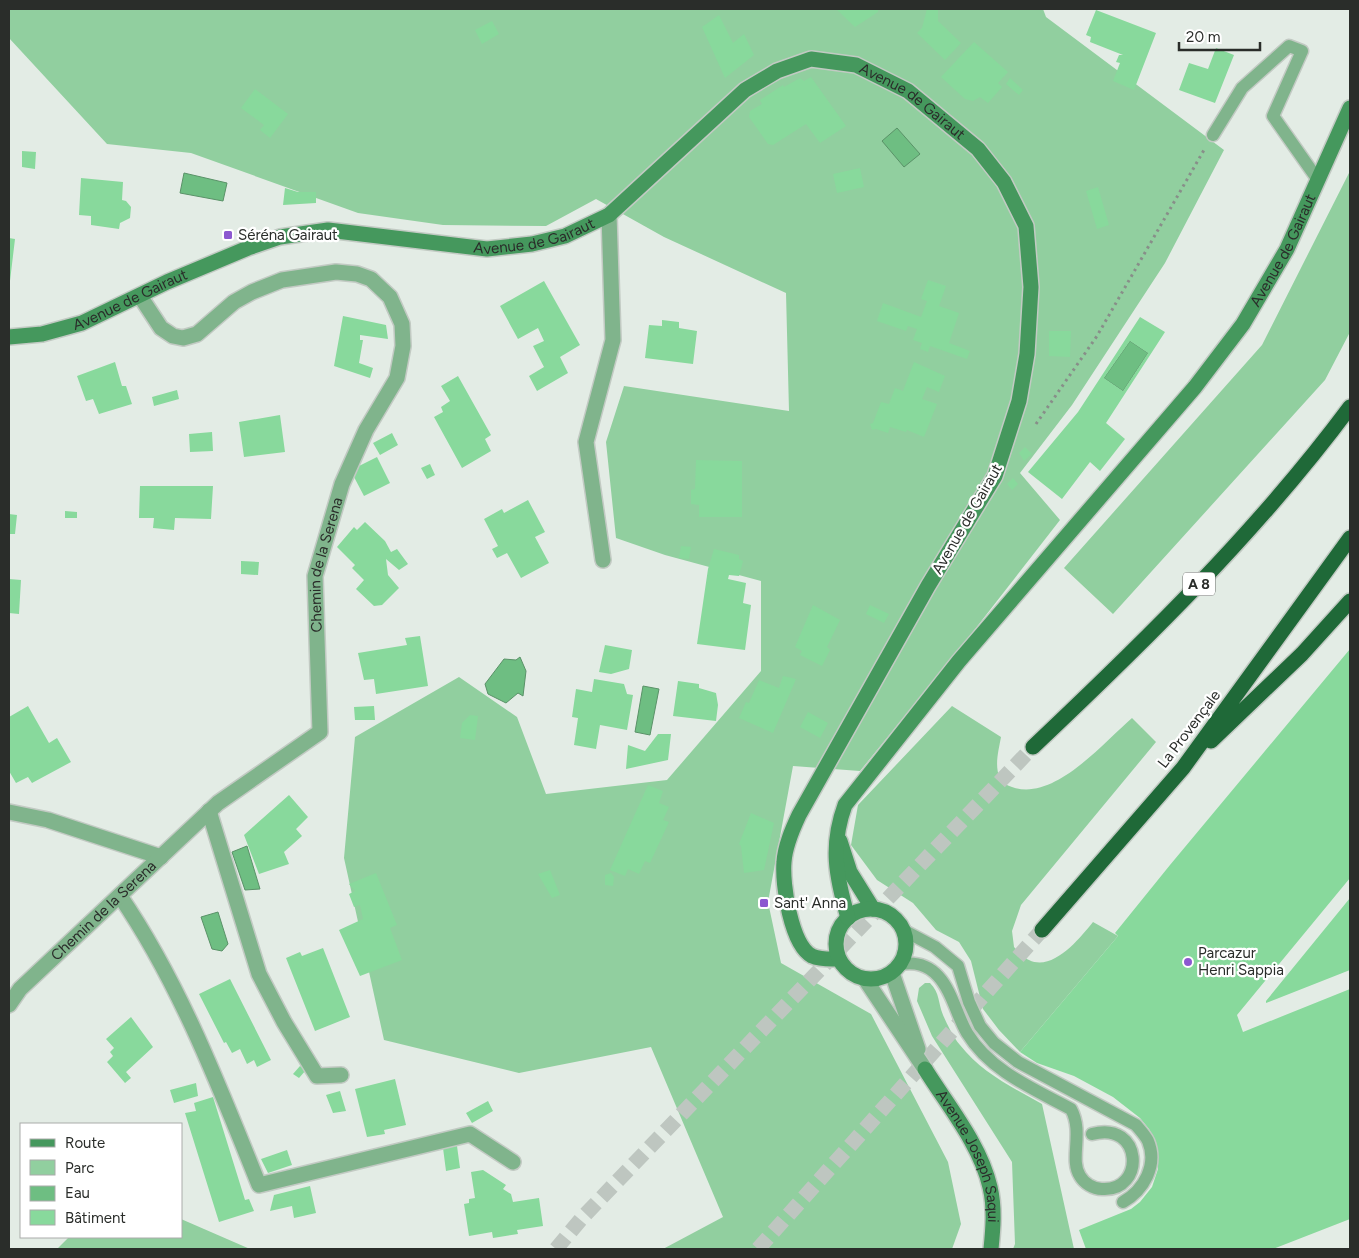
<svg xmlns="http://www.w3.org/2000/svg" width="1359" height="1258" viewBox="0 0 1359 1258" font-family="Figtree,sans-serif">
	<rect width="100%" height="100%" fill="#e3ece5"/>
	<path fill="#91cf9f" d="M9 9H1043L1046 17 1224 150 1165 263 1072 405 1020 473 1060 520 965 642 860 771 793 766 768 902 781 963 871 1014 948 1162 961 1224 952 1249H663L723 1217 651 1047 519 1073 384 1040 344 858 355 737 459 677 517 717 546 794 667 780 761 671V581L665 555 616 538 606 442 624 386 789 411 786 293 664 237 596 199 546 226 443 225 358 213 191 153 107 144 9 38Z
		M1350 171V332L1325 380 1113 614 1064 568 1262 345Z
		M952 706 1001 737C998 754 990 780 1012 787 1054 802 1103 743 1132 718L1156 742 1021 905 1012 931 1014 947C1018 951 1024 958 1029 960 1053 972 1080 938 1093 922L1118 936 1020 1052 999 1030 983 1009 971 961 959 942 936 930 913 903 877 880 851 845 858 805Z
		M925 983H930C940 993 938 1003 943 1015 947 1024 953 1037 960 1045 981 1072 1013 1088 1042 1104L1074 1249H1013L1015 1244 1012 1162 932 1036 917 1001 919 988Z
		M181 1219 250 1249H57L69 1237H181Z"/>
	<path fill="#6ebe82" stroke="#5a9268" d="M897 128 920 154 904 167 882 141Z
		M184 173 227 183 223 201 180 193Z
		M1130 341 1148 353 1123 391 1104 378Z
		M520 657 526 671 523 696 518 693 506 703 488 694 485 684 504 659 516 660Z
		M643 686 659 689 650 735 635 732Z
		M247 846 260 889 245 890 232 852Z
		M218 912 228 944 222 951 212 949 201 917Z"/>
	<path fill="#88d99c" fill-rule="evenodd" d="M836 9H878V12L855 27Z
		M927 9H938V21L961 43 945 60 917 33 922 28Z
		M1096 10 1156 33 1134 90 1113 81 1120 63 1116 62 1119 55H1123L1090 42 1091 37 1086 35Z
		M719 15 733 43 744 34 754 55 725 78 702 27Z
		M492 21 499 34 482 44 475 30Z
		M974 42 1008 72 998 83 1002 87 988 103 980 97 973 101 965 99 941 77Z
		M1216 48 1234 55 1215 103 1179 90 1189 63 1208 69Z
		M811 77 846 126 820 143 806 124 773 145 768 144 749 117 750 111 762 104 760 100 783 85 784 87 800 78 804 81Z
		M1010 78 1023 90 1019 95 1006 84Z
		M255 89 288 114 270 138 260 130 264 125 241 108Z
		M22 151 36 152 35 169 22 167Z
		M860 168 864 187 837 193 833 174Z
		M81 178 123 182 122 200 126 201 131 207 130 218 120 223 119 229 91 225V216L79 215Z
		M1098 187 1109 225 1097 229 1086 191Z
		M285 188 298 192H316V203L283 205Z
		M9 238 15 239 10 281H9Z
		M928 280 946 286 939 306 959 313 949 343 970 351 967 359 930 346 928 352 920 349 922 343 913 340 917 329 908 326 906 331 877 321 883 303 921 317 927 301 921 299Z
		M544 281 580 345 560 357 568 373 537 391 529 376 544 367 533 346 544 341 538 328 518 339 500 306Z
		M343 316 386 325 388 339 360 335V340H363L359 363 373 368 370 378 334 366Z
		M1140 317 1165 332 1106 423 1125 439 1100 471 1090 462 1062 499 1028 472 1078 412ZM1130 341 1148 353 1123 391 1104 378Z
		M662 320 679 322V328L697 331 693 364 645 358 649 325 662 326Z
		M1049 331H1071L1070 357 1049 356Z
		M115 362 122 386H126L132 404 99 414 93 399 86 401 77 376Z
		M914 362 945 376 939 392 927 387 922 399 937 404 924 437 907 430 906 432 890 427 888 433 876 429 872 430 870 424 873 423 881 402 889 404 895 388 903 391Z
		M458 376 491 435 485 439 491 451 462 468 434 417 443 412 441 407 450 401 441 386Z
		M177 390 179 399 154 406 152 397Z
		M280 415 285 452 244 457 239 422Z
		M212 432 213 451 190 452 189 434Z
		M392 433 398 445 380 455 373 443Z
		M1025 447 1032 454 1024 461 1019 453Z
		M377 457 390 483 364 496 354 477 359 466Z
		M696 460 742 461V517H699V505L691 504V490L695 489Z
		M430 464 435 475 427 479 421 468Z
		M1013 478 1018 484 1012 490 1007 484Z
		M140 486H213L211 519 175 518 174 530 153 528 154 518H139Z
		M528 500 545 532 535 537 549 563 521 578 507 553 497 558 492 549 498 546 484 519 502 509 504 513Z
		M65 511 77 512V518H65Z
		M9 514 17 515 15 534H9Z
		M365 522 385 541 391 552 397 549 408 564 399 570 386 559 388 575 399 588 382 605 374 606 356 589 364 580 352 568 355 565 337 547 354 527 357 530Z
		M681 546 691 547 689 559 679 558Z
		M714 549 739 555V559L743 561 739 576 729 575 728 579 746 583 743 603 751 605 745 650 697 644 708 569Z
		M241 561 259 562 258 575 241 574Z
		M9 579 21 580 19 614 9 613Z
		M813 605 840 620 827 647 830 650 822 666 800 655 802 651 795 647Z
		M870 605 889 614 884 623 866 614Z
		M420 636 428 686 376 694 374 679 364 680 358 653 407 645 405 638Z
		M605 645 632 650 629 669 611 674 599 672Z
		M1350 649V878L1237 1015 1243 1032 1350 989V1219L1273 1249H1086L1079 1230 1131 1209 1140 1202 1152 1187 1158 1169 1156 1142 1149 1129 1140 1118 1113 1097 1074 1076 1037 1063 1020 1052 1118 936 1115 933 1170 865Z
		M783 676 796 679 773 733 739 718 746 702 749 703 759 680 779 688Z
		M594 679 624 684 627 694 633 695 627 730 600 725 596 749 574 745 578 718 572 717 576 689 592 692Z
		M678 681 699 684V688L716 693 718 705 716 721 673 716Z
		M28 706 49 743 57 738 71 762 32 783 28 777 16 783 9 771V717Z
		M374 706 375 720H355L354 707Z
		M808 712 828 723 820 738 800 727Z
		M470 715 478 716 475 740 460 738 462 723Z
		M658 734H671L668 760 626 769 628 745 645 751Z
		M648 785 663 791 659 803 669 807 663 820 669 822 650 863 645 861 639 874 628 869 625 876 610 870Z
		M289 795 308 817 296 829 302 836 284 852 289 864 259 874 244 835Z
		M751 813 774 823 764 870 744 873 741 846 739 844Z
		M550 870 560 895 552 898 538 874Z
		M376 873 397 925 390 928 402 960 360 976 339 930 363 919 360 905 354 907 349 894 355 891 349 884Z
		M611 873 614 877 613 886 605 885V875Z
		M1350 898V970L1266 1003V1001Z
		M323 948 350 1017 315 1031 286 958 300 952 302 956Z
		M230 979 271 1060 257 1067 254 1060 247 1064 240 1049 232 1053 226 1042 224 1043 199 994Z
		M131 1017 153 1047 126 1072 131 1078 125 1083 107 1062 113 1056 110 1052 114 1048 106 1039Z
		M300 1066 306 1070 299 1078 293 1074Z
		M395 1079 406 1125 384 1130 385 1134 367 1137 355 1089Z
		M196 1083 198 1096 174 1103 170 1090Z
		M340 1091 346 1111 333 1113 326 1095Z
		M213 1097 245 1200 249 1199 254 1211 219 1222 185 1113 196 1111 194 1103Z
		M488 1101 493 1111 472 1123 466 1113Z
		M457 1146 460 1168 446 1171 443 1148Z
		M287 1150 292 1165 268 1173 261 1159Z
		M483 1170 506 1185 503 1189 511 1194 513 1202 539 1198 543 1226 517 1230 518 1234 493 1238 492 1232 469 1236 464 1204 469 1203V1199L475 1198 471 1172Z
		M310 1186 316 1213 294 1218 292 1206 270 1211 274 1195Z"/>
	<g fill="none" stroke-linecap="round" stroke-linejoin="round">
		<path stroke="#bec6c0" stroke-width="15" stroke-dasharray="15 8" stroke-linecap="butt" d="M556 1249 582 1218 1033 747
			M758 1249 1042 930"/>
		<defs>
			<path id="lane" d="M1213 135 1242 88 1289 46 1302 51 1273 116 1318 180
				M903 930 935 947 958 966 969 1002 980 1026 994 1043 1018 1062 1136 1125C1140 1130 1145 1135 1148 1141 1158 1165 1144 1190 1123 1202
				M901 964C915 962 927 964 938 976 952 991 957 1016 967 1033 990 1071 1034 1089 1071 1109 1084 1133 1069 1159 1080 1176 1084 1183 1093 1189 1102 1189 1146 1192 1143 1120 1092 1134"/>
			<g id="street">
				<path d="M603 560 586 442 613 340 609 215"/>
				<path d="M209 811 259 974 284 1022 317 1076 341 1075"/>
				<path d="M9 812 48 820 161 857"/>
				<path d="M120 896C180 984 219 1086 259 1185L470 1134 513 1162"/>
				<path d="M892 973 918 1049"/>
				<path d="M865 979 925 1069"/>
				<path id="s1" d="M9 1005 20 989 218 803 320 732 315 576 342 484 366 430 397 378 403 346 402 324 390 297 371 279 357 274 336 272 282 280 252 292 234 302 197 334 183 338 173 336 161 328 140 296"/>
			</g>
			<g id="secondary">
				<path id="s2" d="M9 337 42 334 82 323 167 282 248 248 280 237 328 230 487 249 532 244 565 236 609 215 745 90 777 71 811 59 856 65 908 91 978 149 1004 182 1026 226 1031 287 1027 354 1019 401 995 476 928 586 799 815C792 830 785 846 784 862 782 884 791 945 812 956 821 960 830 959 839 959"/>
				<path d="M840 841 850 872 873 909"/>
				<circle cx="871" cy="944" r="35"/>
				<path id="s3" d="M848 918C836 876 830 846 845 805L959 661 1195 387 1243 324 1287 249 1350 108"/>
				<path id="s4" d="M925 1069C948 1106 980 1144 990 1187 995 1208 993 1229 991 1249"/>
			</g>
			<path id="highway" d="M1211 741 1302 654 1350 601
				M1033 747C1146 640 1257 532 1350 407
				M1042 930 1183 768 1350 538"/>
		</defs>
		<use href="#lane" stroke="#c2cac3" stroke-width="15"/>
		<use href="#street" stroke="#c2cac3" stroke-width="18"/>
		<use href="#secondary" stroke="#c2cac3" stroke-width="18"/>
		<use href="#highway" stroke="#c2cac3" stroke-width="18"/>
		<path stroke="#888e89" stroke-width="3" stroke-dasharray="2.5 4" stroke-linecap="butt" d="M1036 424 1097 336 1204 150"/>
		<use href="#lane" stroke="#80b48c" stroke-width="12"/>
		<use href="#street" stroke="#80b48c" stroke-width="15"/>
		<use href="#secondary" stroke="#45985d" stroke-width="15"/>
		<use href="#highway" stroke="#1f6938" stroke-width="15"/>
	</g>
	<g fill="#8c58d0" stroke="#fff" stroke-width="2">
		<rect x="223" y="230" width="10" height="10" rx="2.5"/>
		<rect x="759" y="898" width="10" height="10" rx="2.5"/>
		<circle cx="1188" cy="962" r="5"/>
	</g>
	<g text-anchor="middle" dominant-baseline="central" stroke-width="4.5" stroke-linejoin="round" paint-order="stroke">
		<rect fill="#fff" stroke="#6a6c6a" stroke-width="1" x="1183" y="572.5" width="32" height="23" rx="4"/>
		<g font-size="14" font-weight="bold" fill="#2a2d2a">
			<text x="1199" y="584">A 8</text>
		</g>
		<g font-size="15" fill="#2a2d2a" stroke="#fff">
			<text stroke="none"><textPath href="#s2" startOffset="998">Avenue de Gairaut</textPath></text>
			<text stroke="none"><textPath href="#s2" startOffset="548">Avenue de Gairaut</textPath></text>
			<text stroke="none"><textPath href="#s3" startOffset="824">Avenue de Gairaut</textPath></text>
			<text stroke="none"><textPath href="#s2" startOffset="128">Avenue de Gairaut</textPath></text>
			<text transform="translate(967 519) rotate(-60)">Avenue de Gairaut</text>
			<text stroke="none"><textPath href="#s1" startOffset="584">Chemin de la Serena</textPath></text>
			<text transform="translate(1189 729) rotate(-53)">La Provençale</text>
			<text stroke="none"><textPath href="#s1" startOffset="134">Chemin de la Serena</textPath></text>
			<text stroke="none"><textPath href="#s4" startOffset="99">Avenue Joseph Saqui</textPath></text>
		</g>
		<g font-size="15" fill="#2a2d2a" stroke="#fff" text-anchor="start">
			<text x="238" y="235">Séréna Gairaut</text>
			<text x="774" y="903">Sant' Anna</text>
			<text x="1198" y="953">Parcazur<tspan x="1198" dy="17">Henri Sappia</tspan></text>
		</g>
	</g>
	<rect width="1359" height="1258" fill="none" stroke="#2a2d2a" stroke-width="20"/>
	<rect x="20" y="1123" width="162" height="115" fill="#ffffff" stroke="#aaabaa"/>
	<rect x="30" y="1139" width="25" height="8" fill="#45985d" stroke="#aaabaa"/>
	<text x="65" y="1148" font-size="15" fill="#2a2d2a">Route</text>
	<rect x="30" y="1160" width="25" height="15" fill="#91cf9f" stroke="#aaabaa"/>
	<text x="65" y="1173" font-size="15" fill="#2a2d2a">Parc</text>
	<rect x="30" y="1186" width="25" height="15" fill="#6ebe82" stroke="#aaabaa"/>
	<text x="65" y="1198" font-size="15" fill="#2a2d2a">Eau</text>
	<rect x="30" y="1210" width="25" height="15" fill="#88d99c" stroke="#aaabaa"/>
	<text x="65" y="1223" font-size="15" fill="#2a2d2a">Bâtiment</text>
	<path d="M1179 42v8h81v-8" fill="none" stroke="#2a2d2a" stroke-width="2.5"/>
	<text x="1186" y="42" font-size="15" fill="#2a2d2a" stroke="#ffffff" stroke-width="4" paint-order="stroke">20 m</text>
</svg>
